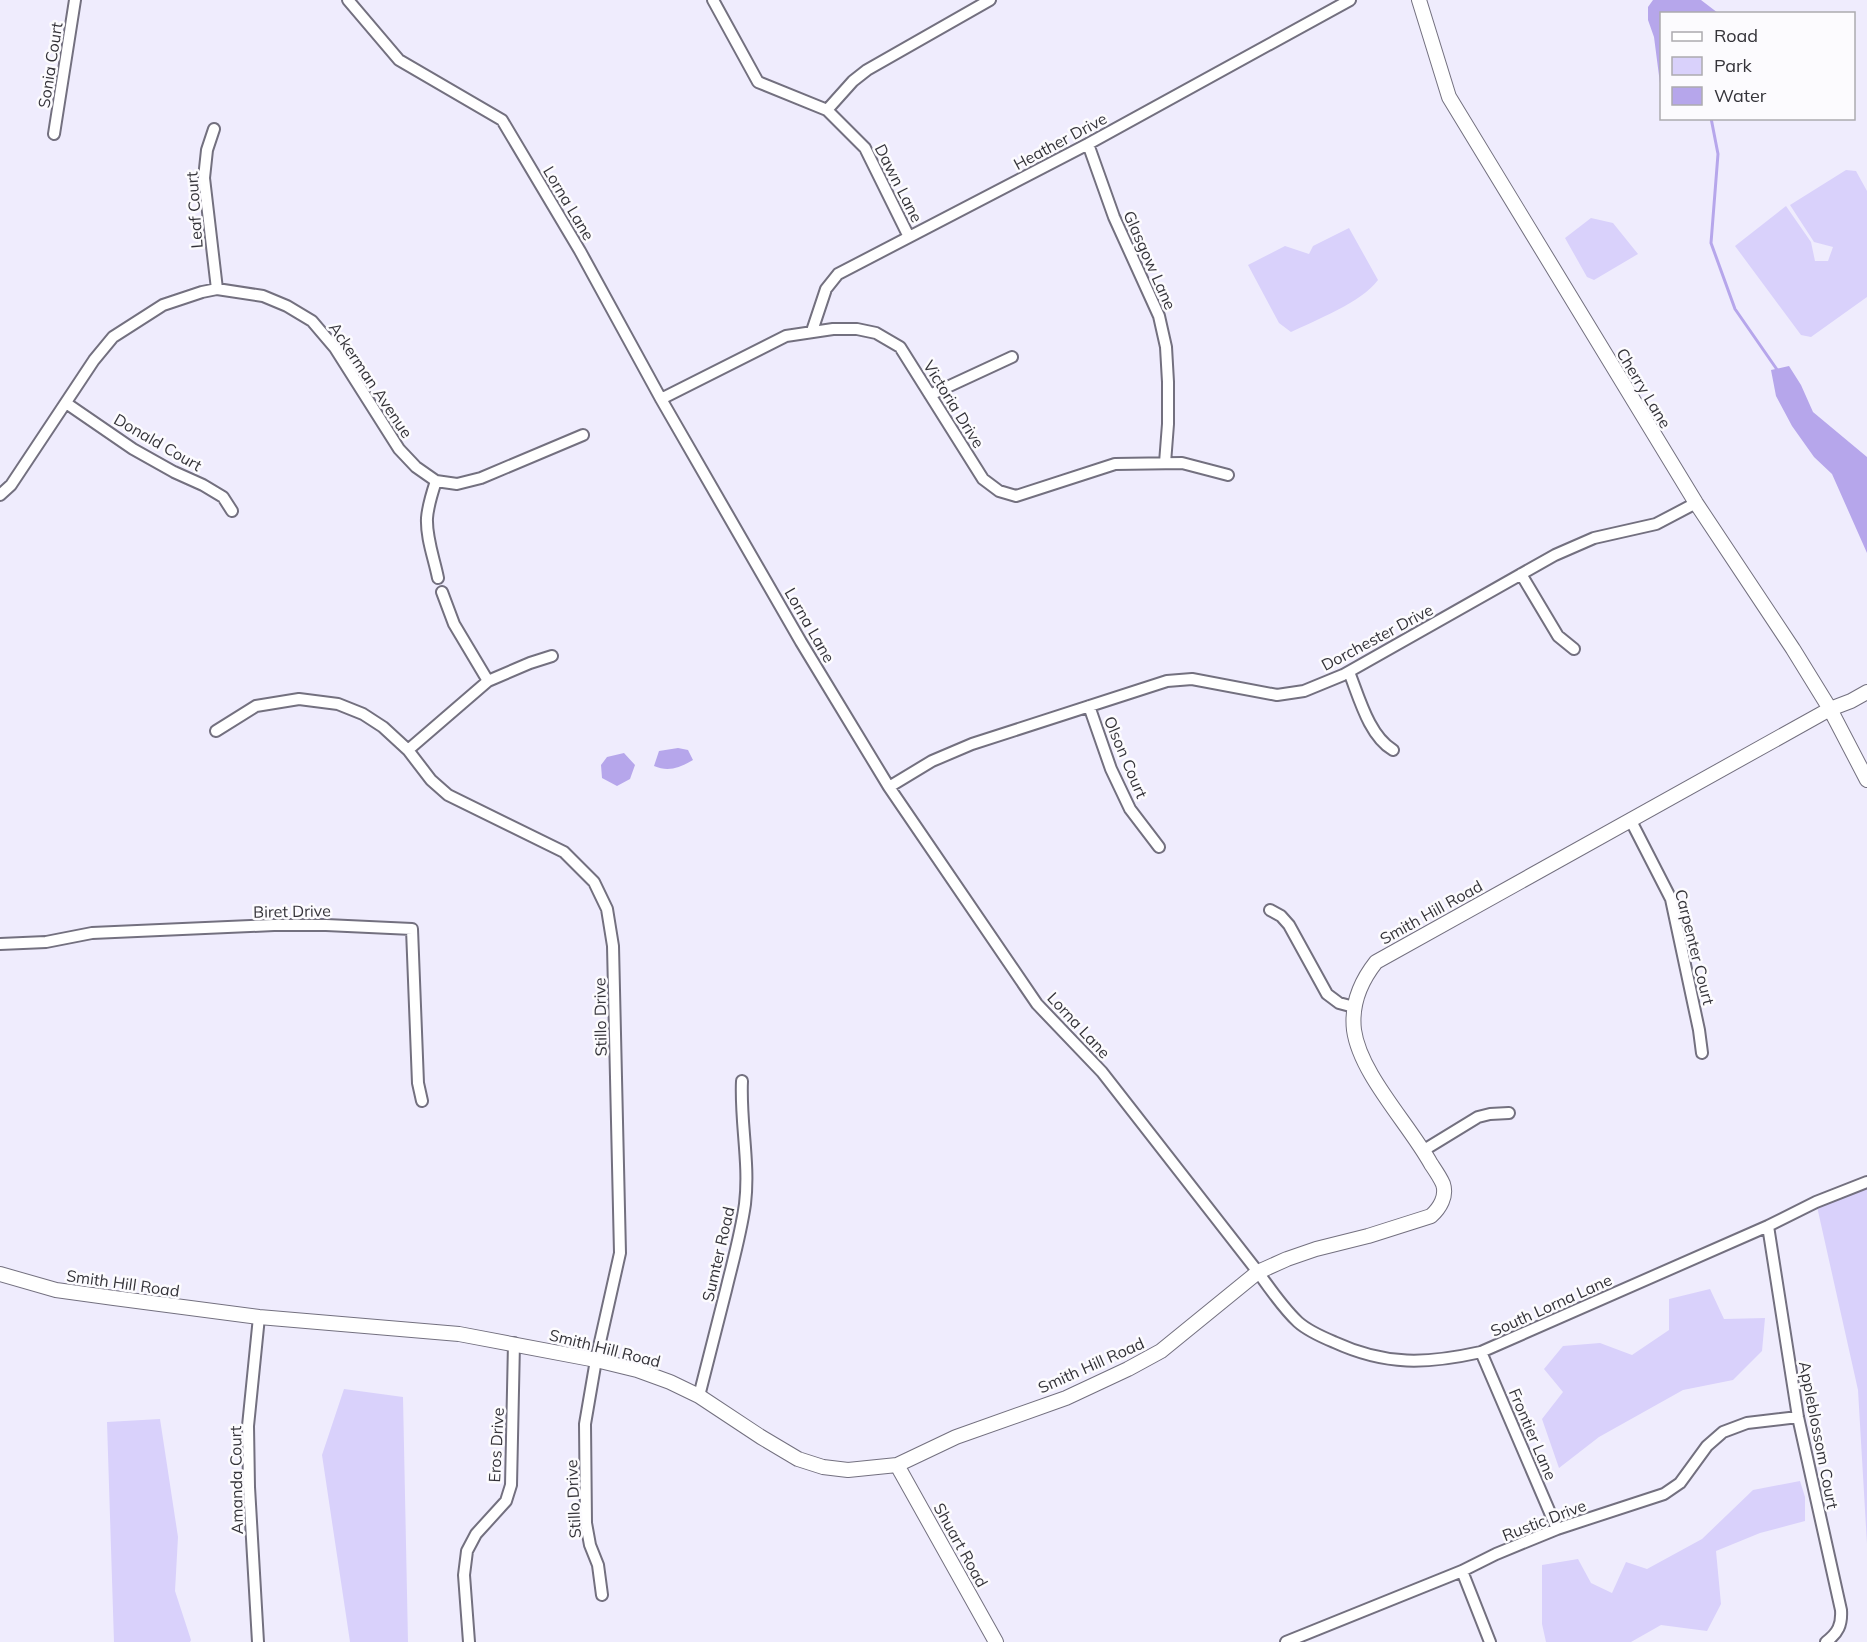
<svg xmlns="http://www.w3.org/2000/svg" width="1867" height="1642" viewBox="0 0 1867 1642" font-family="Mulish,sans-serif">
	<rect width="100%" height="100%" fill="#efecfd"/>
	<path fill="#d9d1fb" d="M1846 170 1856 171 1867 191V297L1811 337 1801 335 1735 246 1786 206 1811 242 1815 261H1828L1833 247 1814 242 1790 205Z
		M1591 218 1613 223 1638 254 1594 280 1587 277 1565 238Z
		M1349 228 1378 280C1362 302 1316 320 1291 332L1279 323 1248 265 1285 246 1309 254 1313 246Z
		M1867 1182V1544L1858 1390 1816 1202Z
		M1710 1289 1724 1319 1765 1318 1762 1351 1733 1380 1683 1390 1599 1437 1559 1468 1542 1419 1563 1392 1544 1369 1563 1346 1600 1343 1632 1355 1669 1330V1299Z
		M344 1389 403 1397 408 1642H350L322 1455Z
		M160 1419 178 1537 175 1591 191 1640 190 1642H114L107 1422Z
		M1800 1481 1805 1497V1521L1760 1533 1716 1551 1721 1604 1707 1631 1661 1625 1631 1642H1546L1542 1624V1565L1578 1559 1591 1583 1612 1593 1626 1562 1647 1569 1702 1539 1753 1490Z"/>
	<path fill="#b6a6eb" d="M1653 0H1701L1718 13 1662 14 1661 91 1654 37 1648 20V7Z
		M1789 366 1801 385 1813 412 1867 457V553L1832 474 1814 457 1792 426 1776 396 1771 370Z
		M678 748 688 750 693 760C680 768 668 772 654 766L659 751Z
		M624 753 635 765 630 779 617 786 602 778 601 765 607 757Z"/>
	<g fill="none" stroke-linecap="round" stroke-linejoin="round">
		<path stroke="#b6a6eb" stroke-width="3" d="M1711 118 1718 154 1711 243 1735 309 1778 371"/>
		<defs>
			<path id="minor" d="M348 0 399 60 502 120 580 251 661 399 801 642 889 787 1037 1004 1102 1072 1258 1272C1270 1289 1283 1308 1298 1322 1308 1331 1322 1337 1334 1342 1386 1366 1427 1364 1481 1352L1768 1226 1816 1202 1867 1182
				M713 0 758 82 827 110 865 148 909 237
				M827 110 853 81 867 70 990 0
				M214 129 207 150 204 178 217 289
				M54 134 75 0
				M1088 144 1114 217 1159 316 1166 347 1168 382V424L1165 463
				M812 331 826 289 838 274 1088 144 1350 0
				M930 395 1012 357
				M661 399 786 336 833 329H857L876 333 900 347 983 479 999 491 1016 496 1115 464 1182 463 1228 475
				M66 403 133 449 174 472 203 485 223 497 232 511
				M436 481C432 493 428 505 427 518 426 538 434 558 438 578
				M0 495 11 485 94 360 113 337 163 305 202 292 217 289 263 296 287 306 312 321 335 348 399 449 416 467 436 481 457 484 481 478 583 435
				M1521 574 1558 636 1574 649
				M442 592 454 624 488 681
				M1349 672C1359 697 1369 736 1393 750
				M1089 706 1111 769 1130 809 1159 847
				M216 731 256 706 299 699 338 704 363 714 383 727 408 750 431 780 448 795 564 852 594 882 607 909 613 946 620 1253 596 1360 585 1424 586 1523 590 1545 598 1565 602 1595
				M408 750 488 681 530 663 552 656
				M889 787 932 761 972 744 1167 681 1192 679 1277 695 1304 691 1343 675 1555 555 1594 538 1656 524 1696 503
				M1631 821 1671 899 1699 1030 1702 1053
				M1270 910 1281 916 1289 925 1327 994 1339 1003 1354 1007
				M0 944 46 942 92 933 274 925H326L412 929 418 1083 422 1101
				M1424 1150 1478 1117 1490 1114 1509 1113
				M1768 1226 1798 1417 1841 1610C1842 1625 1838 1633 1826 1642
				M1481 1352 1557 1529
				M699 1396C708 1361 717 1325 726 1290 733 1261 741 1233 745 1204 750 1163 740 1122 742 1081
				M1462 1571 1490 1642
				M258 1642 249 1487 248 1426 259 1317
				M469 1642 464 1575 467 1551 476 1534 506 1501 511 1485 514 1343
				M1286 1642 1462 1571 1496 1554 1557 1529 1664 1494 1680 1483 1707 1446 1723 1432 1747 1423 1798 1417"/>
			<path id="tertiary" d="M1419 0 1449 97 1696 503 1793 649 1830 709 1867 780
				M0 1274 56 1290 114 1298 259 1317 459 1334 596 1360 637 1370 670 1382 699 1396 761 1437 798 1459 823 1467 848 1470 897 1465 956 1437 1066 1398 1128 1369 1161 1351 1258 1272 1287 1259 1316 1249 1368 1236 1431 1216C1440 1208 1447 1196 1443 1184 1440 1177 1435 1170 1431 1164 1409 1124 1360 1074 1354 1030 1351 1004 1361 981 1376 962L1830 709 1851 701 1867 692
				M897 1465 996 1642"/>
		</defs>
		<use href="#minor" stroke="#73707f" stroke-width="14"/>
		<use href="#tertiary" stroke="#73707f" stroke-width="16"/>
		<use href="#minor" stroke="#fff" stroke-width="10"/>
		<use href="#tertiary" stroke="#fff" stroke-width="14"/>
	</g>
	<g text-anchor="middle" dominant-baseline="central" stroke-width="5" stroke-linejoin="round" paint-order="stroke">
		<g font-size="16" fill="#343339" stroke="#fcfbfe">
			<text transform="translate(50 65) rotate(-81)">Sonia Court</text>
			<text transform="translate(1060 141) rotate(-28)">Heather Drive</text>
			<text transform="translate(899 183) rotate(63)">Dawn Lane</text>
			<text transform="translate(569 203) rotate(59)">Lorna Lane</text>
			<text transform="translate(194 210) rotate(-94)">Leaf Court</text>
			<text transform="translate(1150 260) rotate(66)">Glasgow Lane</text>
			<text transform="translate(371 380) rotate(56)">Ackerman Avenue</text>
			<text transform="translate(1644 388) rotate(59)">Cherry Lane</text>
			<text transform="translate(954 404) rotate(58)">Victoria Drive</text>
			<text transform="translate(158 442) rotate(30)">Donald Court</text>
			<text transform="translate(810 625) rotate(60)">Lorna Lane</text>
			<text transform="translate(1377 637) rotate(-28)">Dorchester Drive</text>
			<text transform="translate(1126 757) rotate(67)">Olson Court</text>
			<text transform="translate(292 911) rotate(-1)">Biret Drive</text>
			<text transform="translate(1431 912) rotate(-29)">Smith Hill Road</text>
			<text transform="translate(1695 947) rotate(76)">Carpenter Court</text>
			<text transform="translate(600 1017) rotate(-91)">Stillo Drive</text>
			<text transform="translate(1079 1025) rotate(47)">Lorna Lane</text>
			<text transform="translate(718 1254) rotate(-77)">Sumter Road</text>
			<text transform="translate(123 1283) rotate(8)">Smith Hill Road</text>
			<text transform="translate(1551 1305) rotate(-24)">South Lorna Lane</text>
			<text transform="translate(605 1348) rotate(14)">Smith Hill Road</text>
			<text transform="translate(1091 1365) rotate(-24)">Smith Hill Road</text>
			<text transform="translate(1533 1434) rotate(67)">Frontier Lane</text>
			<text transform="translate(1819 1435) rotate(79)">Appleblossom Court</text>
			<text transform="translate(496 1445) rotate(-87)">Eros Drive</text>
			<text transform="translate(236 1480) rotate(-91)">Amanda Court</text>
			<text transform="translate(573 1499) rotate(-93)">Stillo Drive</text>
			<text transform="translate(1544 1520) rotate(-21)">Rustic Drive</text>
			<text transform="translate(961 1545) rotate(61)">Shuart Road</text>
		</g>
	</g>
	<rect x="1660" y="12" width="195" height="108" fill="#fcfbfe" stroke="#acabaf" stroke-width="1.5"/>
	<rect x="1672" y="32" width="30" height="9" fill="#ffffff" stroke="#acabaf" stroke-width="1.5"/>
	<text x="1714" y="42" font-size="18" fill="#343339">Road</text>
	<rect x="1672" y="57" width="30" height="18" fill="#d9d1fb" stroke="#acabaf" stroke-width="1.5"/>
	<text x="1714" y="72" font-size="18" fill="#343339">Park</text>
	<rect x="1672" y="87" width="30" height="18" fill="#b6a6eb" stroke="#acabaf" stroke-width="1.5"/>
	<text x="1714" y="102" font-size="18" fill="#343339">Water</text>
</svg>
